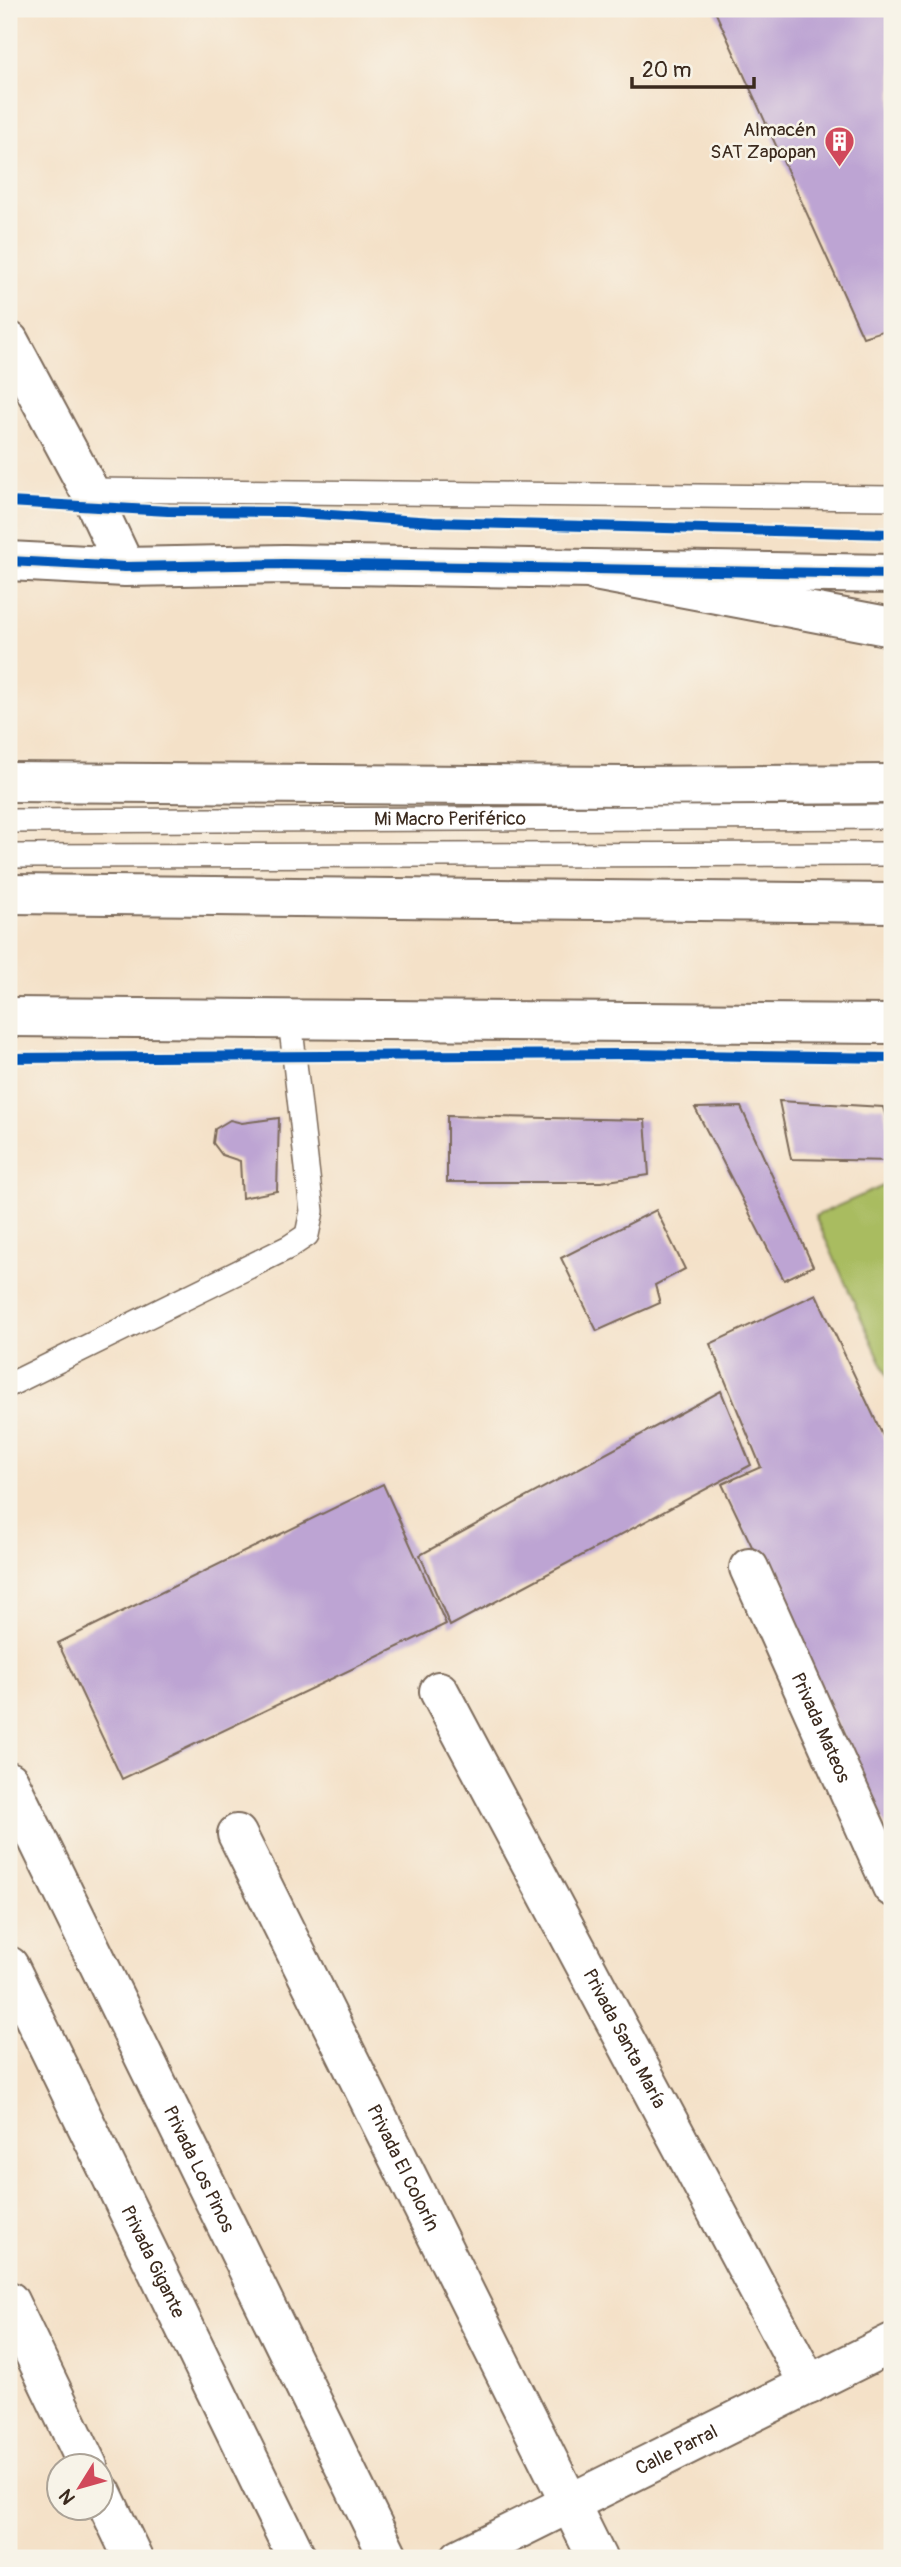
<svg xmlns="http://www.w3.org/2000/svg" width="901" height="2567" viewBox="0 0 901 2567" font-family="Pangolin,sans-serif">
	<rect width="100%" height="100%" fill="#f7f3e8"/>
	<filter id="ink" filterUnits="userSpaceOnUse"><feTurbulence type="fractalNoise" baseFrequency=".0143" numOctaves="2"/><feDisplacementMap in="SourceGraphic" scale="14" xChannelSelector="R" yChannelSelector="G"/><feConvolveMatrix kernelMatrix="1 2 1 2 8 2 1 2 1" color-interpolation-filters="sRGB"/></filter>
	<filter id="wash" filterUnits="userSpaceOnUse"><feTurbulence type="fractalNoise" baseFrequency=".00686" numOctaves="4" result="noise"/><feDisplacementMap in="SourceGraphic" scale="28" xChannelSelector="R" yChannelSelector="G"/><feGaussianBlur stdDeviation="1.57" result="paint"/><feColorMatrix in="noise" values="0 0 0 0 0 0 0 0 0 0 0 0 0 0 0 0 0 1.4 0 .05"/><feComposite in="paint" operator="in"/></filter>
	<g filter="url(#wash)">
		<rect width="100%" height="100%" fill="#f4e1c8"/>
		<path fill="#a9bc60" stroke="#72733f" stroke-width="2" d="M892 1182V1386L815 1216Z"/>
		<g id="blocks">
			<path fill="#bda4d3" d="M714 9H892V328L863 337Z
				M779 1101 883 1107 892 1139V1161L791 1159Z
				M741 1107 813 1266 784 1280 695 1108Z
				M447 1116 645 1120 649 1175 601 1182H447Z
				M279 1118 277 1191 242 1198 240 1161 222 1155 213 1143 215 1129 230 1120 242 1123Z
				M656 1210 685 1269 655 1285 660 1303 597 1331 561 1258Z
				M816 1294 892 1455V1839L722 1484 761 1467 710 1344Z
				M721 1391 751 1465 450 1626 420 1555Z
				M383 1484 446 1624 122 1779 58 1643Z"/>
		</g>
	</g>
	<g filter="url(#ink)">
		<use href="#blocks" fill-opacity="0" stroke="#7c6a5a" stroke-width="2"/>
		<g fill="none" stroke-linecap="round" stroke-linejoin="round">
			<defs>
				<g id="lane">
					<path d="M89 490 892 498"/>
					<path id="s1" d="M9 821 892 817"/>
					<path d="M9 856 892 854"/>
					<path d="M9 1385 289 1247 307 1235 312 1211 290 1020"/>
				</g>
				<g id="street">
					<path id="s2" d="M749 1568 892 1887"/>
					<path id="s3" d="M439 1691 809 2385"/>
					<path id="s4" d="M9 1781 389 2558"/>
					<path id="s5" d="M237 1834 597 2558"/>
					<path id="s6" d="M9 1966 297 2558"/>
					<path d="M9 2301 88 2466"/>
					<path d="M102 2493 133 2558"/>
					<path id="s7" d="M460 2558 892 2343"/>
				</g>
				<path id="secondary" d="M9 341 89 490 125 567
					M9 561 125 567 284 564 892 574
					M9 1017 892 1024"/>
				<path id="highway" d="M595 571 892 627
					M9 782 629 786 892 784
					M9 894 892 903"/>
			</defs>
			<use href="#lane" stroke="#7c6a5a" stroke-width="26"/>
			<use href="#street" stroke="#7c6a5a" stroke-width="42"/>
			<use href="#secondary" stroke="#7c6a5a" stroke-width="42"/>
			<use href="#highway" stroke="#7c6a5a" stroke-width="42"/>
			<use href="#lane" stroke="#fff" stroke-width="23"/>
			<use href="#street" stroke="#fff" stroke-width="38"/>
			<use href="#secondary" stroke="#fff" stroke-width="38"/>
			<use href="#highway" stroke="#fff" stroke-width="38"/>
			<defs>
				<path id="cycleway" d="M9 502 168 511 286 512 433 522 892 534
					M9 561 125 567 284 564 892 574
					M9 1058 630 1054 892 1058"/>
			</defs>
			<use href="#cycleway" stroke="#f7f3e8" stroke-width="15"/>
			<use href="#cycleway" stroke="#0057b8" stroke-width="10"/>
		</g>
	</g>
	<defs>
		<symbol id="building-pin" viewBox="-11 -11 22 30"><path d="M0 17L-7.5 6A9.5 9.5 0 1 1 7.5 6Z" fill="#d1495b" stroke="#f7f3e8"/><path d="M-4-6H4V6H1V3H-1V6H-4ZM-2.5-4.3h1.7v1.8h-1.7ZM.8-4.3h1.7v1.8H.8ZM-2.5-1h1.7V.8h-1.7ZM.8-1h1.7V.8H.8Z" fill="#fff"/></symbol>
	</defs>
	<g fill-rule="evenodd">
		<use href="#building-pin" x="822" y="124" width="35" height="47"/>
	</g>
	<g text-anchor="middle" dominant-baseline="central" stroke-width="5" stroke-linejoin="round" paint-order="stroke">
		<g font-size="19" fill="#3b2a1e" stroke="#f7f3e8" text-anchor="end">
			<text x="816" y="130">Almacén<tspan x="816" dy="22">SAT Zapopan</tspan></text>
		</g>
		<g font-size="19" fill="#3b2a1e" stroke="#f7f3e8">
			<text stroke="none"><textPath href="#s1" startOffset="441">Mi Macro Periférico</textPath></text>
			<text stroke="none"><textPath href="#s2" startOffset="175">Privada Mateos</textPath></text>
			<text stroke="none"><textPath href="#s3" startOffset="394">Privada Santa María</textPath></text>
			<text stroke="none"><textPath href="#s5" startOffset="373">Privada El Colorín</textPath></text>
			<text stroke="none"><textPath href="#s4" startOffset="432">Privada Los Pinos</textPath></text>
			<text stroke="none"><textPath href="#s6" startOffset="329">Privada Gigante</textPath></text>
			<text stroke="none"><textPath href="#s7" startOffset="242">Calle Parral</textPath></text>
		</g>
	</g>
	<rect width="901" height="2567" fill="none" stroke="#f7f3e8" stroke-width="35"/>
	<g transform="translate(80 2487) rotate(233)"><circle r="33" fill="#f7f3e8" stroke="#aca397" stroke-width="2"/>
	<path d="M0-5L12 26L0 18L-12 26Z" fill="#d1495b"/>
	<text y="-10" font-size="19" font-weight="bold" text-anchor="middle" fill="#3b2a1e">N</text>
	</g>
	<path d="M632 77v10h122v-10" fill="none" stroke="#3b2a1e" stroke-width="3.5"/>
	<text x="642" y="77" font-size="21" fill="#3b2a1e" stroke="#f7f3e8" stroke-width="5" paint-order="stroke">20 m</text>
</svg>
